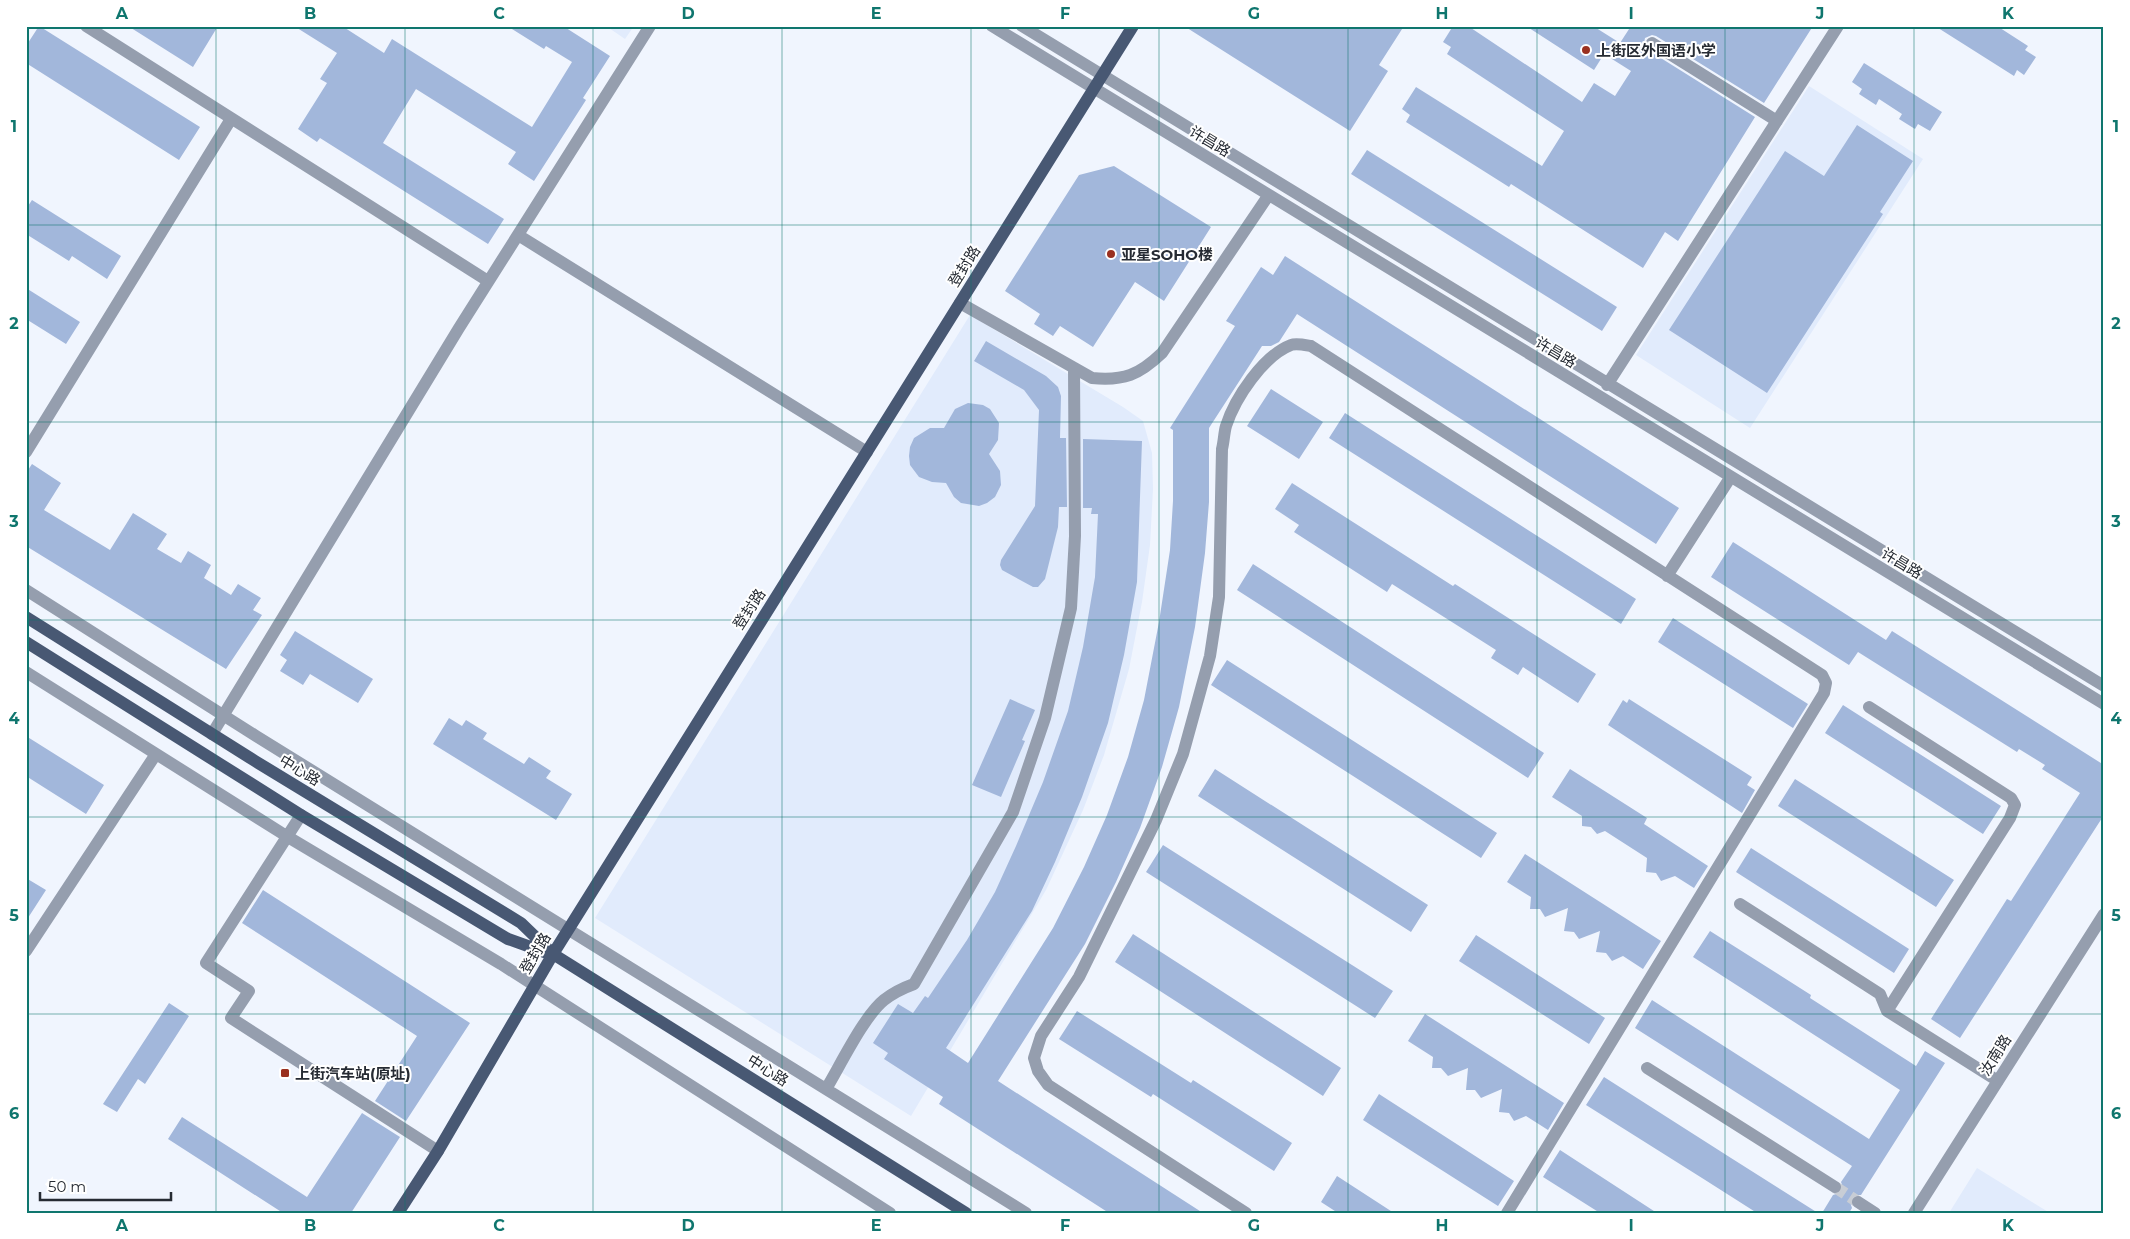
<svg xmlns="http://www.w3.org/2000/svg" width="2130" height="1239" viewBox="0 0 2130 1239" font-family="Montserrat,'Noto Sans SC',sans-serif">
	<rect width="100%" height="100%" fill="#f0f5fe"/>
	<path fill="#e1ebfc" d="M606 26H634L625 39Z
		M1809 86 1923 159 1750 428 1636 355Z
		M970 315 1123 407 1143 421 1152 453 1153 489 1150 545 1142 602 1129 669 1104 755 1083 810 1046 890 911 1116 595 918Z
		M1977 1168 2050 1213H1949Z"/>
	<path fill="#a2b7db" d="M39 26 200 127 179 160 26 63V46Z
		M128 26H218L193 67Z
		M294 26H342L384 53 392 39 532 127 572 62 546 46 544 49 507 26H563L610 56 583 98 586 100 534 181 508 164 516 152 416 89 383 143 504 219 488 244 320 138 317 142 298 129 327 83 320 79 337 53Z
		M1184 26H1404L1379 65 1388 71 1350 131Z
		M1453 26H1468L1582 102 1594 83 1615 96 1631 71 1604 54 1594 70 1526 26H1593L1620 43 1631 26H1813L1764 103 1656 36 1652 35 1645 38 1644 43 1648 50 1755 117 1678 241 1665 232 1643 268 1511 184 1509 187 1406 122 1410 115 1402 109 1416 87 1542 166 1564 131 1447 54 1451 47 1443 42Z
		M1935 26H1997L2028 46 2025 50 2036 57 2024 75 2017 70 2014 76Z
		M1864 63 1942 112 1930 131 1918 124 1915 129 1899 119 1902 114 1879 99 1876 105 1859 94 1862 89 1852 82Z
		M1857 125 1913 161 1880 212 1883 214 1767 393 1669 330 1785 151 1824 176Z
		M1367 150 1617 307 1602 331 1351 174Z
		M1114 166 1211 227 1164 301 1135 282 1093 347 1060 326 1053 336 1034 324 1040 314 1005 291 1079 175Z
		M32 200 121 256 107 279 72 256 69 261 26 234V209Z
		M1285 256 1679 508 1656 544 1297 314 1279 342 1271 346H1262L1209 428V502L1205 553 1195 627 1179 707 1162 767 1140 828 1116 882 1085 944 998 1081 1203 1213H1109L939 1104 943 1097 884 1059 888 1053 873 1043 898 1004 913 1013 925 996 928 998 967 940 995 892 1016 846 1043 782 1068 711 1083 647 1095 577 1098 514H1091L1092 508H1083V439L1142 441 1137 582 1124 655 1108 723 1082 797 1055 862 1032 911 946 1048 968 1063 1053 928 1084 867 1107 815 1128 757 1144 700 1159 622 1170 550 1173 501V430L1170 428 1235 326 1226 321 1261 267 1273 275Z
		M26 288 80 322 66 344 26 319Z
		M986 341 1046 376 1058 387 1061 396 1060 438H1066L1067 507H1059L1058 527 1045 579 1038 587H1033L1002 570 1000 565 1001 560 1035 506 1039 410 1024 390 974 361Z
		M1271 389 1323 422 1299 459 1247 426Z
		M968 403 983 405 990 409 999 423 998 440 989 454 1000 471 1001 485 995 497 987 503 979 506 961 503 954 497 946 483 932 482 919 477 910 465 909 456 910 447 914 438 930 428H944L955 409Z
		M1345 413 1636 599 1621 624 1329 438Z
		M32 464 61 483 44 510 110 550 133 513 167 534 157 549 181 563 188 551 211 565 204 578 231 595 238 584 261 598 253 610 262 615 226 669 26 546V473Z
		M1292 483 1453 586 1455 584 1596 674 1578 703 1523 667 1518 675 1491 658 1496 650 1392 584 1387 592 1294 532 1299 525 1275 509Z
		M1733 542 1886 640 1892 631 2104 765V815L1960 1038 1931 1019 2007 899 2011 901 2080 793 2042 769 2045 765 2019 749 2017 752 1858 652 1849 665 1711 577Z
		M1253 564 1544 753 1528 778 1237 590Z
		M1673 618 1808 704 1793 728 1658 642Z
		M295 631 373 679 358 703 310 674 303 685 280 671 287 660 280 655Z
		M1227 660 1497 833 1481 858 1211 685Z
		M1010 699 1035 710 1022 740 1025 741 1001 797 972 785Z
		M1629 699 1752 777 1747 785 1755 790 1742 813 1608 725 1623 700 1627 703Z
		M1843 705 2001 806 1983 834 1825 733Z
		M449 718 462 726 466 720 487 733 483 739 524 764 529 757 551 771 546 778 572 794 556 820 433 744Z
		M26 736 104 785 86 814 26 776Z
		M1215 769 1428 905 1411 932 1198 796Z
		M1570 769 1647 818 1644 824 1708 866 1694 888 1675 876 1661 881 1656 873 1646 872 1647 858 1605 831 1597 834 1591 827 1582 826V816L1552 797Z
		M1795 779 1954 880 1936 907 1778 806Z
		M1163 845 1393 991 1375 1018 1146 872Z
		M1751 848 1909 949 1894 973 1736 872Z
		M1525 854 1661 941 1643 969 1623 956 1612 961 1606 953 1596 952 1600 931 1579 939 1574 932 1564 931 1568 908 1545 917 1540 909H1530L1531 897 1507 882Z
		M26 878 46 890 26 921Z
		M263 890 470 1023 406 1121 375 1101 417 1036 242 923Z
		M1710 931 1811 995 1810 998 1916 1066 1925 1051 1945 1063 1861 1195H1855L1851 1198 1850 1202 1852 1208 1849 1213H1822L1833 1195 1842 1192 1843 1187 1841 1182 1852 1166 1635 1028 1652 1000 1869 1139 1900 1090 1693 957Z
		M1133 934 1341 1068 1323 1096 1115 962Z
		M1476 935 1605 1018 1589 1044 1459 961Z
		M169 1003 189 1016 145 1084 138 1079 117 1112 103 1104Z
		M1077 1011 1191 1083 1193 1080 1292 1143 1274 1171 1153 1094 1151 1097 1059 1039Z
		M1425 1014 1564 1103 1548 1130 1526 1116 1514 1121 1509 1113 1499 1112 1502 1089 1481 1098 1475 1090H1466L1468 1068 1448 1076 1441 1068H1432L1433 1057 1408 1041Z
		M1604 1077 1731 1158 1818 1213H1757L1702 1178 1586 1105Z
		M1379 1094 1514 1181 1498 1206 1363 1120Z
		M362 1113 400 1137 351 1213H283L168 1139 182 1117 307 1197Z
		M1560 1150 1657 1213H1600L1543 1177Z
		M1337 1176 1394 1213H1338L1321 1202Z"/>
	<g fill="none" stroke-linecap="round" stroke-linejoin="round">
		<path stroke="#c8cdd5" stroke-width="12" stroke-dasharray="12 6" stroke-linecap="butt" d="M1835 1187 1858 1202"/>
		<path stroke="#959eae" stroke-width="12" d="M86 26 488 281
			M992 26 2104 704
			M1022 26 2104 686
			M1652 43 1777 121
			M518 235 867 452
			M960 303 1092 378C1124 381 1139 375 1162 353L1268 196
			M1607 385 1838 26
			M26 452 231 119
			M1667 576 1730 478
			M26 590 256 736 1026 1213
			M26 672 288 837 501 964 890 1213
			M1869 707 2011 798 2015 805 2010 818 1887 1011
			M212 734 459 328 650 26
			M301 815 206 963 249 991 231 1018 438 1151
			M1740 904 1880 994 1887 1011 1998 1081
			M26 951 156 754
			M1647 1068 1835 1187
			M826 1089C840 1066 864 1016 884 1000 893 993 903 988 914 984L1013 812 1045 718 1071 608 1075 536 1074 368
			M1858 1202 1875 1213
			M1246 1213 1048 1085 1038 1071 1034 1058 1041 1036 1079 977 1156 820 1183 754 1210 656 1219 597 1222 449C1224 441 1224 433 1226 426 1235 398 1263 356 1291 345 1296 343 1305 345 1311 346L1822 675 1826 683 1824 693 1507 1213
			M1914 1213 2104 914"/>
		<path stroke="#485873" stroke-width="12" d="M26 617 255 761 521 923 553 954 966 1213
			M26 642 301 815 508 939 550 954
			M398 1213 438 1151 553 954 1133 26"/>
	</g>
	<path fill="none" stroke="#0f766e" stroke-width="1" stroke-opacity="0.55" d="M216 26V1213M405 26V1213M593 26V1213M782 26V1213M971 26V1213M1159 26V1213M1348 26V1213M1537 26V1213M1725 26V1213M1914 26V1213M26 225H2104M26 422H2104M26 620H2104M26 817H2104M26 1014H2104"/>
	<g fill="#9a301f" stroke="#fff" stroke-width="2">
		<circle cx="1586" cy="50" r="5"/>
		<circle cx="1111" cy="254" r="5"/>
		<rect x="280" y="1068" width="10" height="10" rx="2.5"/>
	</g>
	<g text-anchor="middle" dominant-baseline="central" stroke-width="4" stroke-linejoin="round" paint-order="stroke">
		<g font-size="15" font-weight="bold" fill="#262b33" stroke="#fff" text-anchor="start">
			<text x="1596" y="50">上街区外国语小学</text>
			<text x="1121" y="254">亚星SOHO楼</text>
			<text x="295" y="1073">上街汽车站(原址)</text>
		</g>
		<g font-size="15" fill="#262b33" stroke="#fff">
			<text transform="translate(1210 141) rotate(31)">许昌路</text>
			<text transform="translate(964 266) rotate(-58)">登封路</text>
			<text transform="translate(1556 352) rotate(31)">许昌路</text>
			<text transform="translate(1902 563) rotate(31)">许昌路</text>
			<text transform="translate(749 609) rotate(-57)">登封路</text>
			<text transform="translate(300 770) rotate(31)">中心路</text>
			<text transform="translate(535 953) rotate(-59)">登封路</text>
			<text transform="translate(1995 1055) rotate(-58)">汝南路</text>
			<text transform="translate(768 1070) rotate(32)">中心路</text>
		</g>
	</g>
	<rect width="2130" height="1239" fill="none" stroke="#ffffff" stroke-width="55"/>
	<path d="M40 1192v8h131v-8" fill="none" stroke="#262b33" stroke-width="2.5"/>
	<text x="48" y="1192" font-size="15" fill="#262b33" stroke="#ffffff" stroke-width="4" paint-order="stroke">50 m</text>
	<rect x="28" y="28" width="2074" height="1184" fill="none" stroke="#0f766e" stroke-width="2"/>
	<g font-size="16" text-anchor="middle" font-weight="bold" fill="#0f766e">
		<text x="122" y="19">A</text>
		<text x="310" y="19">B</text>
		<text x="499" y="19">C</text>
		<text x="688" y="19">D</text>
		<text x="876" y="19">E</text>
		<text x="1065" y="19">F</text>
		<text x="1254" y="19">G</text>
		<text x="1442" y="19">H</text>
		<text x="1631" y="19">I</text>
		<text x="1820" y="19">J</text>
		<text x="2008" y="19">K</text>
		<text x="14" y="132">1</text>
		<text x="2116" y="132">1</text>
		<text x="14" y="329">2</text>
		<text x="2116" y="329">2</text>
		<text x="14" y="527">3</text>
		<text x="2116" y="527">3</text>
		<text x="14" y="724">4</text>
		<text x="2116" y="724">4</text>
		<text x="14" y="921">5</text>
		<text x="2116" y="921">5</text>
		<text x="14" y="1119">6</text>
		<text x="2116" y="1119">6</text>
		<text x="122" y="1231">A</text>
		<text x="310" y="1231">B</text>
		<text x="499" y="1231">C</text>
		<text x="688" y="1231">D</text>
		<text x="876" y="1231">E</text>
		<text x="1065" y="1231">F</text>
		<text x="1254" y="1231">G</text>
		<text x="1442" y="1231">H</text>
		<text x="1631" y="1231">I</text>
		<text x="1820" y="1231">J</text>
		<text x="2008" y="1231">K</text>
	</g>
</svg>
